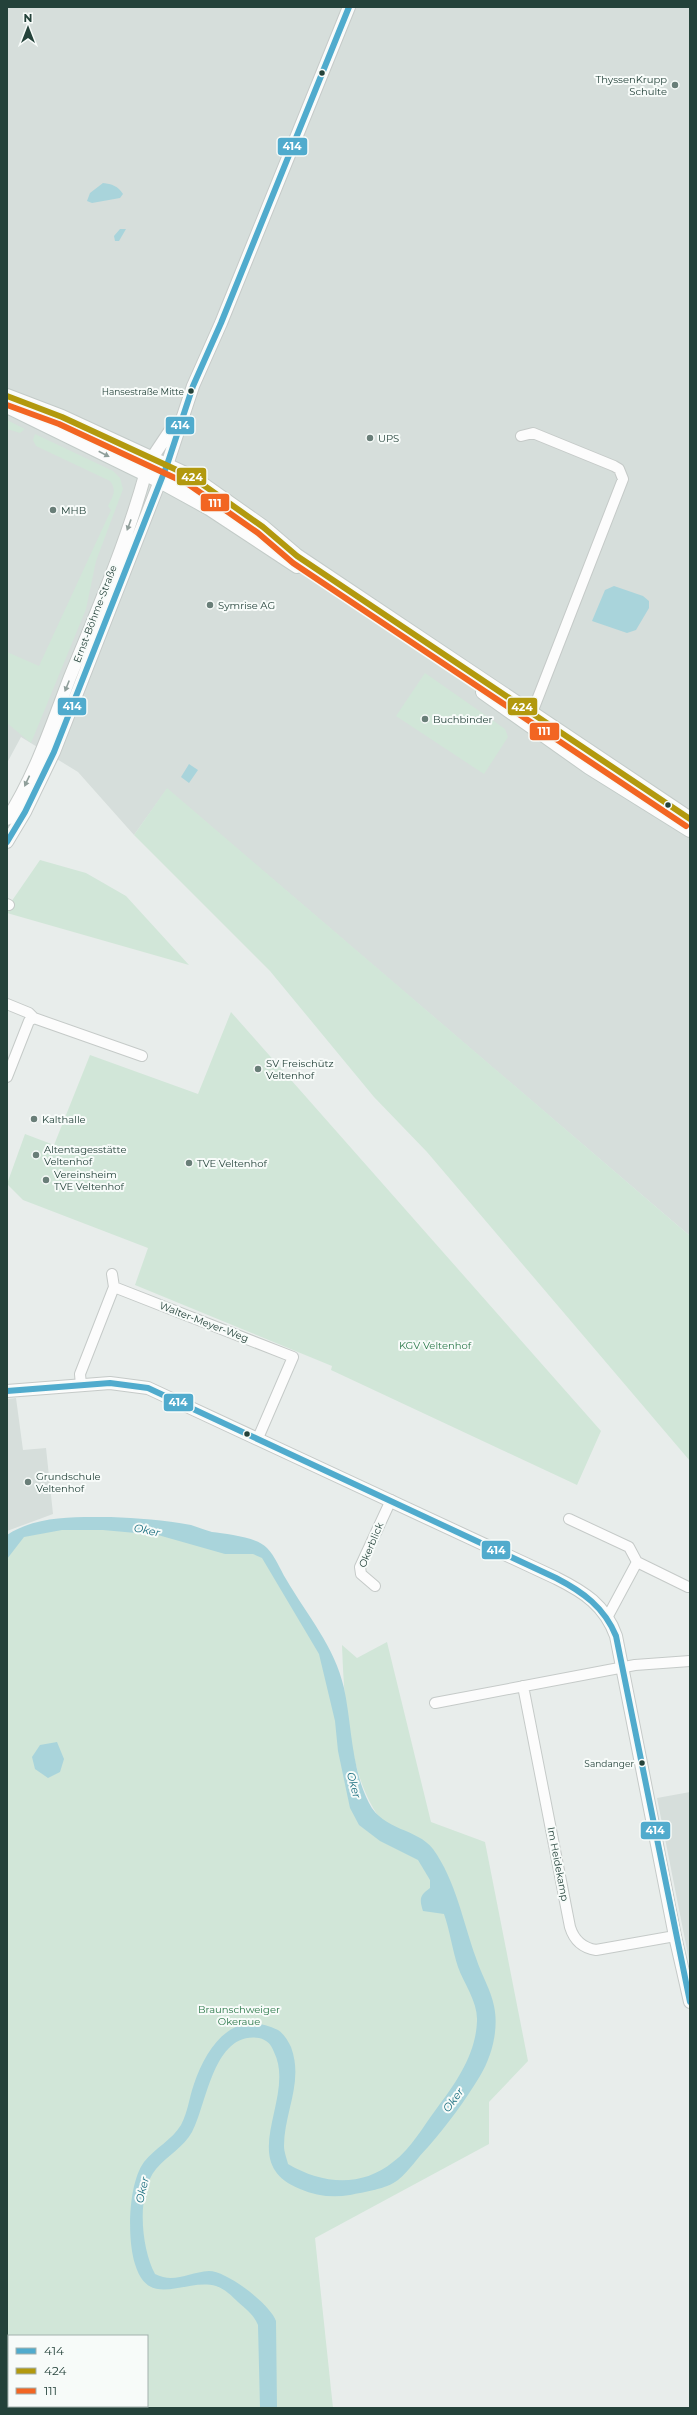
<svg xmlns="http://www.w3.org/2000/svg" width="697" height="2415" viewBox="0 0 697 2415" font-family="Montserrat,sans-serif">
	<rect width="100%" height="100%" fill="#e8edeb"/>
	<path fill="#d6dedb" d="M7 7H690V1236L167 789 134 835 78 772 21 737 7 763Z
		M16 1398 23 1450 46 1448 53 1514 7 1531V1399Z
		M690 1792V1965L657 1798Z"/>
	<path fill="#d1e6d8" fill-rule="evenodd" d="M7 420 25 429 20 433 7 429Z
		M35 434 113 471 120 478 123 489 96 561 86 609 31 743 7 723V652L39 666 111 510 108 506C113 496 117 490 110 481L36 446 33 440Z
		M425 673 505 729 508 737 484 774 396 716Z
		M167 788 690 1236V1461L427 1152 374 1097 270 971 134 835Z
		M40 860 86 873 126 896 189 965 7 913 9 905Z
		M231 1012 601 1431 577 1485 331 1370 332 1366 135 1285 148 1248 23 1200 7 1184 25 1134 54 1145 90 1055 198 1094Z
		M128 1524 256 1550 267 1560 328 1653 356 1791 379 1817C348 1774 344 1698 342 1645L357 1658 387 1642 431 1822 485 1842 528 2061 489 2102V2144L315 2238 333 2408H7V1550L22 1535 59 1525ZM9 2336H147V2406H9Z"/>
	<path fill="#a9d4db" d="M103 183C112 184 118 186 123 194L120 198 92 203 87 201 90 193Z
		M120 229H126L119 241H115L114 236Z
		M614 586 643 596 649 601V608L636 630 627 633 592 621 605 590Z
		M189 764 198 770 189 783 181 777Z
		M111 1517C137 1518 164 1520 191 1525 198 1527 204 1530 212 1532 227 1534 257 1537 267 1548 275 1556 280 1569 286 1579 307 1615 335 1647 344 1688 352 1726 351 1768 369 1803 383 1831 417 1828 433 1849 456 1881 463 1922 476 1958 481 1974 491 1990 494 2006 499 2029 492 2056 480 2076 465 2101 447 2125 428 2147 418 2157 409 2171 398 2180 387 2189 364 2192 350 2195 333 2198 316 2196 300 2189 234 2163 297 2098 274 2052 271 2044 267 2040 259 2038 213 2031 207 2105 192 2132 184 2147 167 2156 156 2169 136 2193 141 2248 155 2274 174 2284 189 2272 209 2271 227 2271 270 2304 276 2321L277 2408H260L258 2325C254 2315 247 2310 238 2302 232 2296 225 2289 216 2286 186 2277 149 2311 135 2264 127 2239 128 2184 144 2162 155 2148 172 2140 181 2125 188 2112 189 2098 194 2084 207 2046 233 2008 278 2030 284 2034 288 2041 291 2047 304 2082 284 2112 284 2146 284 2152 287 2159 288 2164 322 2184 361 2188 393 2162 411 2149 424 2125 437 2108 456 2083 476 2054 477 2021 478 2002 464 1984 458 1967 452 1949 450 1931 444 1914L423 1911C419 1899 420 1895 430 1888V1880L418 1860 380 1841 359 1825 350 1808 338 1751 335 1721 319 1654 262 1558 253 1554H225L158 1535 103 1530H62L24 1537 7 1559V1535C37 1515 76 1517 111 1517Z
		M57 1742 64 1759 60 1772 48 1778 35 1769 32 1757 40 1745Z"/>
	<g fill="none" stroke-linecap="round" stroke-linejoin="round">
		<defs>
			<path id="minor" d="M521 436 533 433 614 466 619 469 623 479 530 718
				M7 904 9 905
				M7 1004 29 1013 34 1018
				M7 1077 29 1021 34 1018 142 1056
				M114 1287 293 1357 258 1438
				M81 1385 80 1374 114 1287 112 1274
				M569 1519 629 1547 637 1562
				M375 1586 361 1574 360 1567 391 1500
				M608 1616 637 1562 688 1587
				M523 1686 570 1927C574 1940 583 1948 596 1950L675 1936
				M435 1703 635 1665 690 1661"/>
			<path id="tertiary" d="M152 458 176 422
				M167 465 193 386 221 323 349 7
				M7 819C35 776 52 724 70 677 97 611 126 544 145 475
				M7 842 25 812 54 752 160 481
				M7 1391 110 1383 148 1388 556 1578C584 1592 605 1605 616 1636L675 1936 690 2002"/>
			<path id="secondary" d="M7 396 62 417 192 477 263 527 297 556 690 819
				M7 406 160 481 209 508 297 566
				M483 692 589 767 690 830"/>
		</defs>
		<use href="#minor" stroke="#c5cac8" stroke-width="12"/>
		<use href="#tertiary" stroke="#c5cac8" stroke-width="14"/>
		<use href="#secondary" stroke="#c3cbc8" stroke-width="16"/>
		<use href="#minor" stroke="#fcfcfc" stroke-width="10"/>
		<use href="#tertiary" stroke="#fcfcfc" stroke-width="12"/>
		<use href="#secondary" stroke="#fcfcfc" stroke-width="14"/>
		<defs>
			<path id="bus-1" d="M7 842 25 812 54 752 167 465 193 386 221 323 349 7
				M7 1391 110 1383 148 1388 556 1578C583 1592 604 1607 616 1636L690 2002"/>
			<path id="bus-2" d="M7 396 62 417 192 477 263 527 297 556 690 819"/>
			<path id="bus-3" d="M7 405 59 424 188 484 258 533 293 563 686 826"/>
		</defs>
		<use href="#bus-1" stroke="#f7fbf9" stroke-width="9"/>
		<use href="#bus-2" stroke="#f7fbf9" stroke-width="9"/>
		<use href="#bus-3" stroke="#f7fbf9" stroke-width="9"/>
		<use href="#bus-1" stroke="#50abcd" stroke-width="6"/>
		<use href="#bus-2" stroke="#b2990e" stroke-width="6"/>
		<use href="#bus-3" stroke="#f26522" stroke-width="6"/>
	</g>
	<defs><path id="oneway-solid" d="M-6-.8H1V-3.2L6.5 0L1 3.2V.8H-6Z"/></defs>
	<g fill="#909f9b">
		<use href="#oneway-solid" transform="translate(104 454) rotate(27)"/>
		<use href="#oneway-solid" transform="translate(129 525) rotate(110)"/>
		<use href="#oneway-solid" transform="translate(67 686) rotate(112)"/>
		<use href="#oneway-solid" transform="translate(27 781) rotate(115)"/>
	</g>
	<g fill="#24423a" stroke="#f7fbf9" stroke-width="1.5">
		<circle cx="322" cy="73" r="3.5"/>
		<circle cx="191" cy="391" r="3.5"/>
		<circle cx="668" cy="805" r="3.5"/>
		<circle cx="247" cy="1434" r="3.5"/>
		<circle cx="642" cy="1763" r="3.5"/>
	</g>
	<g fill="#697e78" stroke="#f7fbf9" stroke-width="1.5">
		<circle cx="675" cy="85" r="4"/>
		<circle cx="370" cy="438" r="4"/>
		<circle cx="53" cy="510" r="4"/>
		<circle cx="210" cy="605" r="4"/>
		<circle cx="425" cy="719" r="4"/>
		<circle cx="258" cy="1069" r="4"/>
		<circle cx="34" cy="1119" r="4"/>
		<circle cx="36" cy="1155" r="4"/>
		<circle cx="189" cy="1163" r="4"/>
		<circle cx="46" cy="1180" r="4"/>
		<circle cx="28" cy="1482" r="4"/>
	</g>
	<g text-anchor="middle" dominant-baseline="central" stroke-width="4" stroke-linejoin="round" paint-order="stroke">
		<g font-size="9" fill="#24423a" stroke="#f7fbf9" text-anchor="end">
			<text x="184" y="391">Hansestraße Mitte</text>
			<text x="634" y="1763">Sandanger</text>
		</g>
		<g font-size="10" fill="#24423a" stroke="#f7fbf9" text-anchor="start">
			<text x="667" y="79" text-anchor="end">ThyssenKrupp<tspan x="667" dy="12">Schulte</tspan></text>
			<text x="378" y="438">UPS</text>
			<text x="61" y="510">MHB</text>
			<text x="218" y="605">Symrise AG</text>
			<text x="433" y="719">Buchbinder</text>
			<text x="266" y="1063">SV Freischütz<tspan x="266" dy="12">Veltenhof</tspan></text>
			<text x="42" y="1119">Kalthalle</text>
			<text x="44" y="1149">Altentagesstätte<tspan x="44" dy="12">Veltenhof</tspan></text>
			<text x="197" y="1163">TVE Veltenhof</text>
			<text x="54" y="1174">Vereinsheim<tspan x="54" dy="12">TVE Veltenhof</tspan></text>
			<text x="36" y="1476">Grundschule<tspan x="36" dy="12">Veltenhof</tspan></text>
		</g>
		<g font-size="10" fill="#24423a" stroke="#f7fbf9">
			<text transform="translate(95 614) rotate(-69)">Ernst-Böhme-Straße</text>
			<text transform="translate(204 1322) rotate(21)">Walter-Meyer-Weg</text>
			<text transform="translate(371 1545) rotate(-67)">Okerblick</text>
			<text transform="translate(558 1864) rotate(79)">Im Heidekamp</text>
		</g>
		<g font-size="10" fill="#2d7a4b" stroke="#f7fbf9">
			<text x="435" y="1345">KGV Veltenhof</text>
			<text x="239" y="2009">Braunschweiger<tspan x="239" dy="12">Okeraue</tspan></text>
		</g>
		<g font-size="11" font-style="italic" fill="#1c6f80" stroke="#f7fbf9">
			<text transform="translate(147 1530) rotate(12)">Oker</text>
			<text transform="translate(354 1785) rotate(75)">Oker</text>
			<text transform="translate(453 2100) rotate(-53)">Oker</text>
			<text transform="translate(142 2190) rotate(-77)">Oker</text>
		</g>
	</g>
	<g stroke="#f7fbf9" stroke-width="1.5">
		<rect x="277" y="137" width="31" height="19" rx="4" fill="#50abcd"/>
		<rect x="165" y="416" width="30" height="19" rx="4" fill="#50abcd"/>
		<rect x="176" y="467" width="31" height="19" rx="4" fill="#b2990e"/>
		<rect x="200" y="493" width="30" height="19" rx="4" fill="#f26522"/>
		<rect x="57" y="697" width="30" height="19" rx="4" fill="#50abcd"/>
		<rect x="507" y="697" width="31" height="19" rx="4" fill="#b2990e"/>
		<rect x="529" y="722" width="31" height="19" rx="4" fill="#f26522"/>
		<rect x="163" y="1393" width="31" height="19" rx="4" fill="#50abcd"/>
		<rect x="481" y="1540" width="30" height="20" rx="4" fill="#50abcd"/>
		<rect x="640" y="1821" width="31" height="19" rx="4" fill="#50abcd"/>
	</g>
	<g font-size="11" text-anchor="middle" font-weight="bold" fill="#fff">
		<text x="292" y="150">414</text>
		<text x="180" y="429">414</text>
		<text x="192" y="481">424</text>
		<text x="215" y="507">111</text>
		<text x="72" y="710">414</text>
		<text x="522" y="711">424</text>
		<text x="544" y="735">111</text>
		<text x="178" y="1406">414</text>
		<text x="496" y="1554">414</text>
		<text x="655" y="1834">414</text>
	</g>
	<rect width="697" height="2415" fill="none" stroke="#24423a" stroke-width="16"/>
	<rect x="8" y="2335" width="140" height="72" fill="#f7fbf9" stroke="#a3b1ad"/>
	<rect x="16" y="2348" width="20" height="6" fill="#50abcd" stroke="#a3b1ad"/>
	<text x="44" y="2355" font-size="12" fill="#24423a">414</text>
	<rect x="16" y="2368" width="20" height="6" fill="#b2990e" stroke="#a3b1ad"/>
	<text x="44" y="2375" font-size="12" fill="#24423a">424</text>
	<rect x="16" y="2388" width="20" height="6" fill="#f26522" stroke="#a3b1ad"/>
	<text x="44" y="2395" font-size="12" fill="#24423a">111</text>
	<g transform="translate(28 28)" stroke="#f7fbf9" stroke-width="3" paint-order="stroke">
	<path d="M0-3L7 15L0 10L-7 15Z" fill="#24423a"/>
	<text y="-6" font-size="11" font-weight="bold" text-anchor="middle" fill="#24423a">N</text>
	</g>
</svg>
